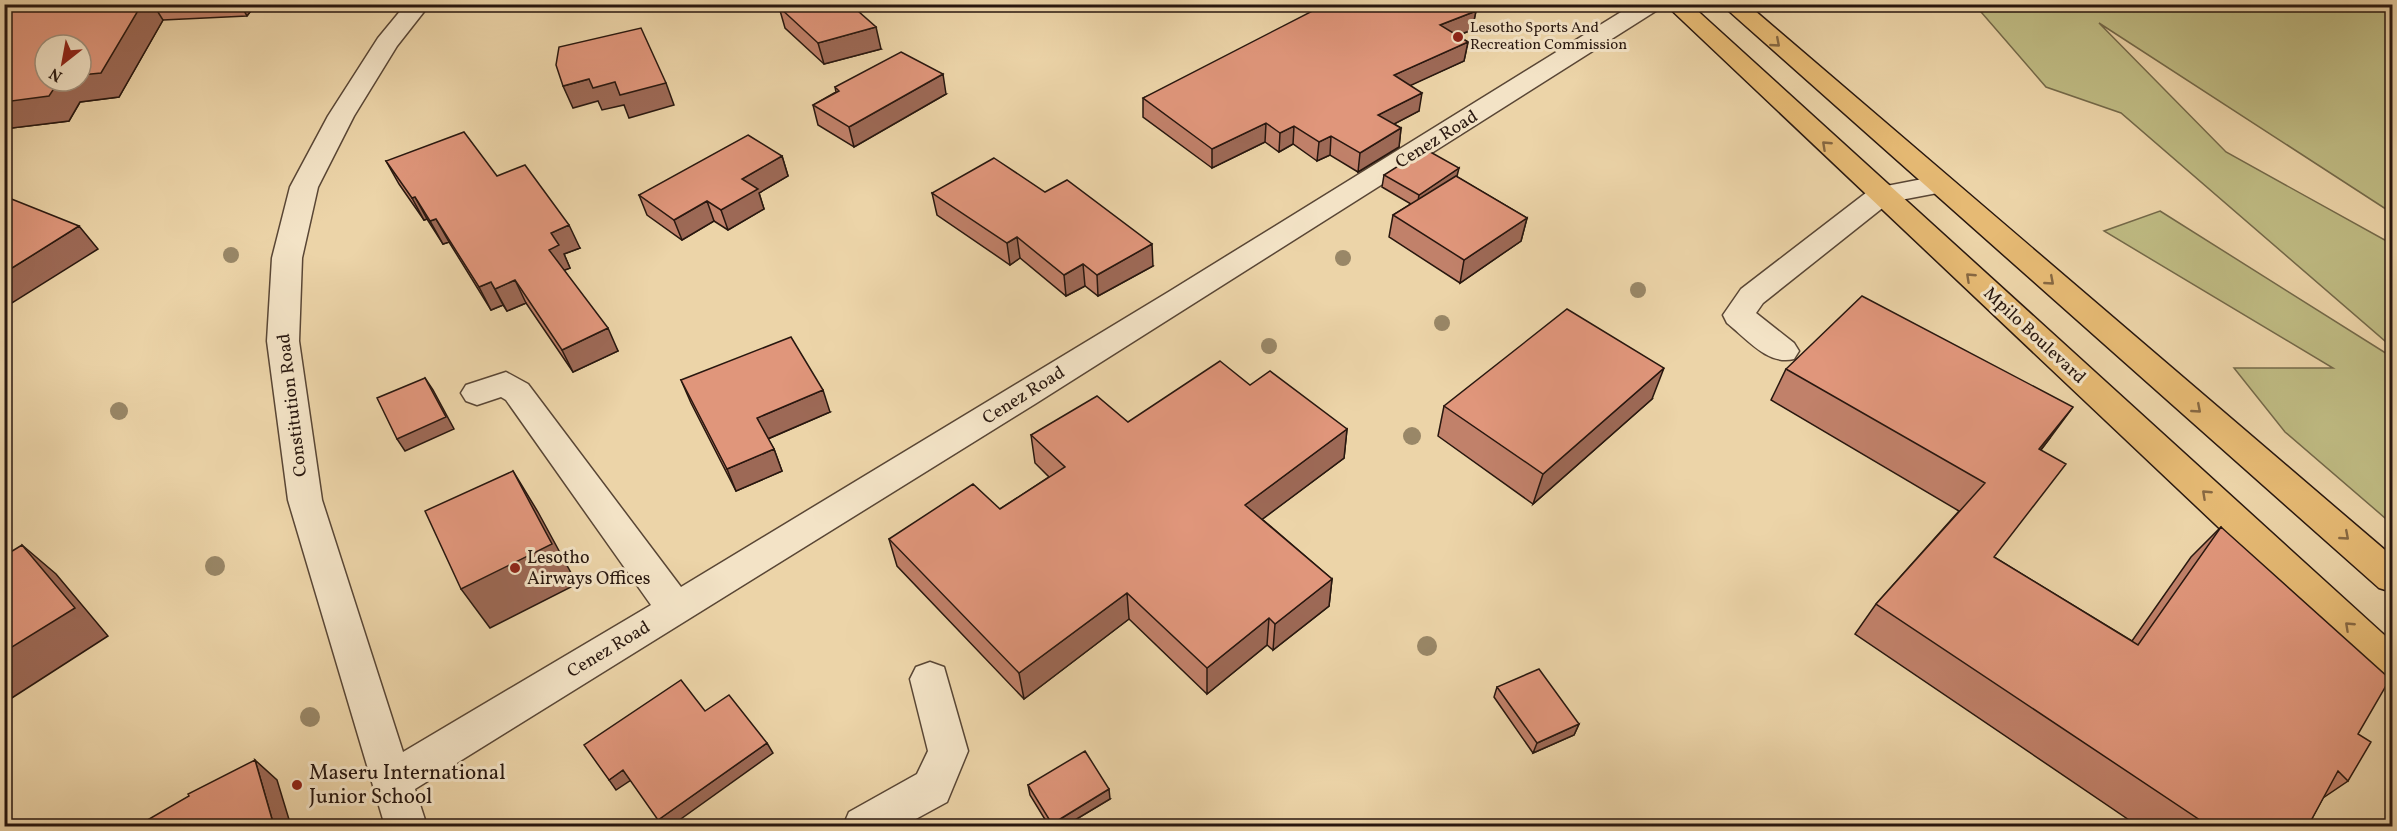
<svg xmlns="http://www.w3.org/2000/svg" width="2397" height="831" viewBox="0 0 2397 831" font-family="Vollkorn,serif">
	<rect width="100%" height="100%" fill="#ecd4a8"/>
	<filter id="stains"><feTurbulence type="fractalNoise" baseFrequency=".00333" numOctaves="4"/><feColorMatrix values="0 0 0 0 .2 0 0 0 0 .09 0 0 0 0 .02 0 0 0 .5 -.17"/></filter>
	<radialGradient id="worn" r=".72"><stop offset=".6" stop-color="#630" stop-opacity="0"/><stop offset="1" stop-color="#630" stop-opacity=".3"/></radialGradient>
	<path fill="#bfbb83" stroke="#746949" stroke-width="1.5" d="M1975 5H2392V213L2099 23 2226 152 2392 244V347L2121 113 2046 87Z
		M2160 211 2392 357V524L2285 432 2234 368H2333L2104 231Z"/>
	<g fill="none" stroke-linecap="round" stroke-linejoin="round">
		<defs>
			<path id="minor" d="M406 4H430L397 46 354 116 318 187 302 258 299 341 322 500 403 752 651 605 506 400 501 397 477 405 466 401 461 393 466 385 506 372 528 384 681 587 1170 291 1634 4H1662L1659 9 1035 404 415 789 427 826H385L288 500 267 341 272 258 290 187 328 116 378 38Z
				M1938 176 1948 179 1952 185 1948 191 1890 202 1763 303 1756 313 1794 343 1799 351 1794 359C1768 366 1746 338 1727 323L1723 315 1741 289 1871 189Z
				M930 662 944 667 968 751 947 802 903 826H843L849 812 917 774 928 751 910 679 916 667Z"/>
			<path id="highway" d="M1665 4H1690L2392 642V683L2378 678Z
				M1721 4H1747L2392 556V592L2379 588Z"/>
		</defs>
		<use href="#minor" stroke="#594635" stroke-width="3"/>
		<use href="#highway" stroke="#28170f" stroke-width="3"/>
		<use href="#minor" fill="#f3e3c6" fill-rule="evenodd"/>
		<use href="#highway" fill="#e6ba74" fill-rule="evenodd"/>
	</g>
	<g fill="#998767">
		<circle cx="231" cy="255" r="8"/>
		<circle cx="1343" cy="258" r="8"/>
		<circle cx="1638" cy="290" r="8"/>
		<circle cx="1442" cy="323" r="8"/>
		<circle cx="1269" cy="346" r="8"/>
		<circle cx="119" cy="411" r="9"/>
		<circle cx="1412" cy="436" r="9"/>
		<circle cx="215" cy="566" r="10"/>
		<circle cx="1427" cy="646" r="10"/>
		<circle cx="310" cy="717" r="10"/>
	</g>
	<path fill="#c1816a" stroke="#28170f" stroke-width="1.5" d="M4 4H256L247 16 163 20 119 97 80 102 69 121 4 129Z
		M779 7 881 49 824 64 785 28Z
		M1353 8 1476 11 1472 30 1457 36 1468 42 1464 61 1410 85 1419 111 1394 124 1401 128 1399 147 1358 172 1330 155 1317 161 1293 144 1279 152 1265 142 1212 168 1143 117V98Z
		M835 87 946 94 854 147 818 125 813 105 836 92Z
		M782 156 788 176 759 193 764 209 728 230 714 221 682 240 647 215 639 195Z
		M386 161 497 176 580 248 564 254 570 268 564 270 618 351 573 372 526 303 507 311 503 305 491 310 449 242 443 244 427 219 424 220 399 184Z
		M1384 175 1457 177 1527 218 1521 241 1460 283 1389 237 1393 215 1411 204 1382 187Z
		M932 193 1153 266 1098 296 1085 286 1066 296 1020 258 1010 265 937 215Z
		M1786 369 2050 438 2041 450 1994 557 2132 641 2191 557 2221 527 2358 734 2348 781 2323 798 2308 826H2138L1855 634 1876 604 1959 511 1771 400Z
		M681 380 830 412 768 439 774 449 782 471 736 491 691 403Z
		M1250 385 1347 429 1344 458 1262 519 1332 579 1329 606 1273 650 1267 645 1207 694 1129 619 1024 699 897 566 889 539 1000 509 1049 477 1035 463 1031 435 1128 422Z
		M1652 399 1533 504 1438 436 1444 406Z
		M1497 687 1579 724 1574 735 1533 753 1494 697Z
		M1028 785 1110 799 1065 826H1049L1030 795Z"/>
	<path fill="#9d6956" stroke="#28170f" stroke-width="1.5" d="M142 4H153L163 20 119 97 80 102 69 121 4 129V102L59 81H81V75Z
		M240 4H256L247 16Z
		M1476 11 1472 30 1437 43 1440 25Z
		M876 27 881 49 824 64 818 43Z
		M1468 42 1464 61 1392 94 1394 75Z
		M943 74 946 94 854 147 849 127Z
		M589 79 615 82 666 83 674 105 629 118 624 105 602 110 598 101 573 108 563 86Z
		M1422 93 1419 111 1375 134 1378 115Z
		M1266 123 1265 142 1212 168V149Z
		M1294 126 1293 144 1279 152 1280 133Z
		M1401 128 1399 147 1358 172 1360 153Z
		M1331 136 1330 155 1317 161 1319 142Z
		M782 156 788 176 759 193 764 209 728 230 721 210 742 179Z
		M1459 168 1456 180 1417 207 1419 195Z
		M415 197 427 219 424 220 412 198Z
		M707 201 714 221 682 240 674 220Z
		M1527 218 1521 241 1460 283 1464 260Z
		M436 219 449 242 443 244 430 221Z
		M569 225 580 248 564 254 570 268 560 272 549 250 551 233Z
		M79 226 98 249 4 308V273Z
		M1017 237 1020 258 1010 265 1007 243Z
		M1152 244 1153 266 1098 296 1097 275Z
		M1083 264 1085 286 1066 296 1064 275Z
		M515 280 526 303 507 311 495 289Z
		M491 282 503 305 491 310 479 287Z
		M608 328 618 351 573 372 562 350Z
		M1664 368 1652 399 1533 504 1543 474Z
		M425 378 433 390 454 429 405 451 397 439Z
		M823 390 830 412 765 440 757 418Z
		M2073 407 2050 438 2017 480 2039 449Z
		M1347 429 1344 458 1244 533 1245 505Z
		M774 449 782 471 736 491 727 469Z
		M513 471 538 512 577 584 490 628 461 589Z
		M22 545 56 574 108 636 4 703V652Z
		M1332 579 1329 606 1273 650 1275 624Z
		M1127 593 1129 619 1024 699 1019 673Z
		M1269 618 1267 645 1207 694V668Z
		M1579 724 1574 735 1533 753 1537 743Z
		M767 743 773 753 671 826H663L658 820Z
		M255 760 277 780 291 826H274Z
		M623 770 631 780 616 790 609 780Z
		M1109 789 1110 799 1065 826H1052V824Z"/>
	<path fill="#e0967b" stroke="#28170f" stroke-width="1.5" d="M4 4H142L101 73 81 75V45H45V81H59L49 96 4 102Z
		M785 4H850L876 27 818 43 779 7Z
		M1326 4H1346L1353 8 1363 4H1465L1476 11 1440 25 1468 42 1394 75 1422 93 1378 115 1401 128 1360 153 1331 136 1319 142 1294 126 1280 133 1266 123 1212 149 1143 98Z
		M641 28 666 83 620 95 615 82 593 88 589 79 563 86 556 65 559 47Z
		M901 52 943 74 849 127 813 105 839 91 835 87Z
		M464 132 497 176 525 165 569 225 551 233 559 245 549 250 608 328 562 350 515 280 495 289 491 282 479 287 436 219 430 221 415 197 412 198 386 161Z
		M748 135 782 156 742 179 758 189 721 210 707 201 674 220 639 195Z
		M1425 149 1459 168 1419 195 1384 175Z
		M994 158 1045 192 1067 180 1152 244 1097 275 1083 264 1064 275 1017 237 1007 243 932 193Z
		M1456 176 1527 218 1464 260 1393 215Z
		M4 196 79 226 4 273Z
		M1862 296 2073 407 2039 449 2066 464 1994 557 2138 645 2221 527 2390 679 2358 734 2371 742 2348 781 2338 771 2308 826H2209L1876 604 1985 483 1786 369Z
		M1567 309 1664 368 1543 474 1444 406Z
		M791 337 823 390 757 418 774 449 727 469 681 380Z
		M1220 361 1250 385 1270 371 1347 429 1245 505 1332 579 1275 624 1269 618 1207 668 1127 593 1019 673 889 539 973 484 1000 509 1065 467 1031 435 1097 396 1128 422Z
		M425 378 446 417 397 439 377 398Z
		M513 471 552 544 461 589 425 511Z
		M22 545 75 608 4 652V556Z
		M1539 669 1579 724 1537 743 1497 687Z
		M681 680 705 711 729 695 767 743 658 820 623 770 609 780 584 745Z
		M1085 751 1109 789 1052 824 1028 785Z
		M255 760 274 826H137L189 796 188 794Z"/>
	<defs><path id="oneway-chevron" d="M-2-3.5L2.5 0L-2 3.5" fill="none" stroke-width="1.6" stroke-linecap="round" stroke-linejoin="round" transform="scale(1.5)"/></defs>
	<g stroke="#876842">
		<use href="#oneway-chevron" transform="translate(1776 43) rotate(41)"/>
		<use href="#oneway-chevron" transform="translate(1826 145) rotate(-137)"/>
		<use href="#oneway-chevron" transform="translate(1970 277) rotate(-137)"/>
		<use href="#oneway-chevron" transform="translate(2050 281) rotate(41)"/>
		<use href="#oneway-chevron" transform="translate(2197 409) rotate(41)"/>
		<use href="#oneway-chevron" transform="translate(2206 494) rotate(-137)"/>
		<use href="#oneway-chevron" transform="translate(2345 536) rotate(41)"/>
		<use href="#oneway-chevron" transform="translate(2349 626) rotate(-137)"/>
	</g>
	<g fill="#8f2418" stroke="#f3e3c6" stroke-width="2">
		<circle cx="1458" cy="37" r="6"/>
		<circle cx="515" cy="568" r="6"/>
		<circle cx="297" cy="785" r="6"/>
	</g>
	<g text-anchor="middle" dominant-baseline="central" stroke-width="6" stroke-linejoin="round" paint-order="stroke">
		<g font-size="15" fill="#28170f" stroke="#f3e3c6" text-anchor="start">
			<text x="1470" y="28">Lesotho Sports And<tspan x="1470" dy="17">Recreation Commission</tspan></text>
		</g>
		<g font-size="18" fill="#28170f" stroke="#f3e3c6">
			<text transform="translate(1437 140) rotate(-32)">Cenez Road</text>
			<text transform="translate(2034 336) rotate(43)">Mpilo Boulevard</text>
			<text transform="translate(1024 396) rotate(-32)">Cenez Road</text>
			<text transform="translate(293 405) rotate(-97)">Constitution Road</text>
			<text transform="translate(609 650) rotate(-31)">Cenez Road</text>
		</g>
		<g font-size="18" fill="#28170f" stroke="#f3e3c6" text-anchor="start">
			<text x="527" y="558">Lesotho<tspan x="527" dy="21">Airways Offices</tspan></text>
		</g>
		<g font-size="21" fill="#28170f" stroke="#f3e3c6" text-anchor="start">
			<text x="309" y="773">Maseru International<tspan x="309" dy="24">Junior School</tspan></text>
		</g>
	</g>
	<rect width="2397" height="831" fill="none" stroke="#ecd4a8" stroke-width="24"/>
	<rect x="6" y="6" width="2385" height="819" fill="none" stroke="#28170f" stroke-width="3"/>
	<rect x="12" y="12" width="2373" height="807" fill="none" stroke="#28170f" stroke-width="1.5"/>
	<g transform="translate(63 63) rotate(211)"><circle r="28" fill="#f3e3c6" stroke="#a2917d" stroke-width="1.5"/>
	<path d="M0-4.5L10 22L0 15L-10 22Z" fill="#8f2418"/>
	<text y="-9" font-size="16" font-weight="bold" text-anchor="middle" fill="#28170f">N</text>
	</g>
	<rect width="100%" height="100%" filter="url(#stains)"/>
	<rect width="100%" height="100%" fill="url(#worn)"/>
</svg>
